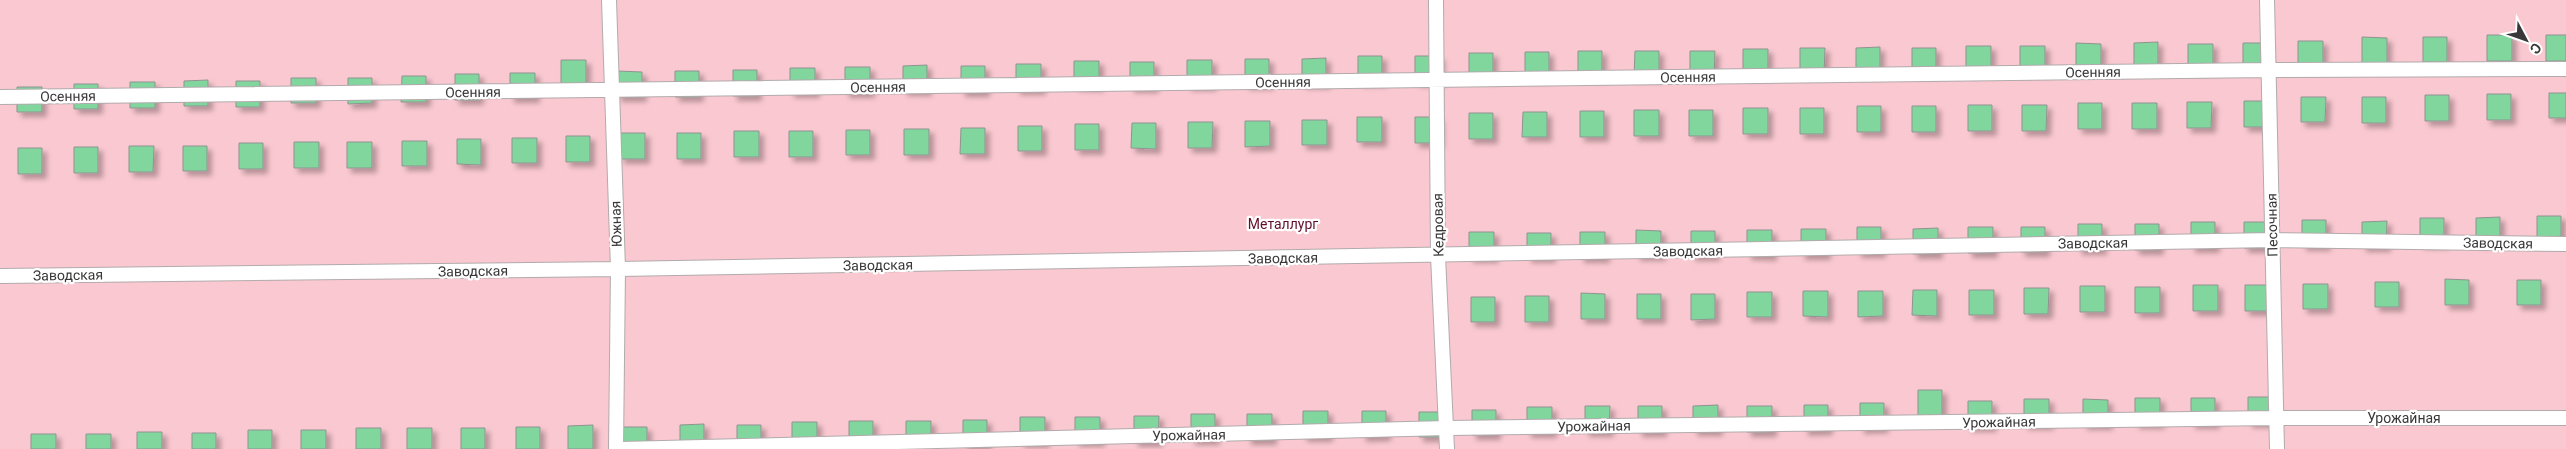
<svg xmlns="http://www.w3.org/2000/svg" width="2566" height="449" viewBox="0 0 2566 449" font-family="Roboto,sans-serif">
	<defs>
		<filter id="shadow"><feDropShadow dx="4.5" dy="4.5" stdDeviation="2.5" flood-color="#0004"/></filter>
	</defs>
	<rect width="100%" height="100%" fill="#f8f2f3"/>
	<path fill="#fac8d0" d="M0 0H2566V449H0Z"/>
	<path fill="#81d69e" stroke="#8f9390" filter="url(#shadow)" d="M2487 35H2512V61H2487Z
		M2546 35H2566V61H2546Z
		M2362 37 2387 38V63H2362Z
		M2423 37H2447V62H2423Z
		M2298 41H2323V67H2298Z
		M2158 42V68H2134V43Z
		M2076 43 2101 44V69H2076Z
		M2243 43H2267V69H2243Z
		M2188 44H2213V70H2188Z
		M1966 46H1991V72H1966Z
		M2020 46H2045V71H2020Z
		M1880 47V73H1856V48Z
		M1800 48H1825L1824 74H1800Z
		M1912 48H1936V73H1912Z
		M1743 49H1768V75H1743Z
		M1578 51H1602V77L1578 76Z
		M1635 51H1659V77H1634Z
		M1690 51H1715L1714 77H1690Z
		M1525 52H1549V78H1525Z
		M1469 53H1493V79L1469 78Z
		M1358 56H1382V82H1358Z
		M1415 56H1440V82H1415Z
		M1326 58V84H1302V59Z
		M1245 59H1269V85H1245Z
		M561 60H586V85H561Z
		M1187 60H1212V86H1187Z
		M1074 61H1099V87L1074 86Z
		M1130 62H1154V88H1130Z
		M1016 64H1041V90H1016Z
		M927 65V91H903V66Z
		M961 66H985V92H961Z
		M845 67H870V93H845Z
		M790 68H815V93H790Z
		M733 70H757V96H733Z
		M617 71 642 72V97H617Z
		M675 71H699V97H675Z
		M510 73H535V98H510Z
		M455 74H479V100H455Z
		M402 76H426V102H401Z
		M291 78H316V103H291Z
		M348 78H372V103L348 104Z
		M208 80V106H184V81Z
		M236 81H260V107H236Z
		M130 82H155V108H130Z
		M74 84H98V109H74Z
		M17 87H42V112H17Z
		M2549 93H2566V118H2549Z
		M2487 94H2511V120H2487Z
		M2425 95H2449V121H2425Z
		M2301 97H2326L2325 122H2301Z
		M2362 97H2386V123H2362Z
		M2244 101H2268V127H2244Z
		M2187 102H2212L2211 128H2187Z
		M2078 103H2102V129H2078Z
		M2132 103H2157V129H2132Z
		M1968 105H1992V131H1968Z
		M2022 105H2047L2046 131H2022Z
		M1857 106H1881V132H1857Z
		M1912 106H1936V132H1912Z
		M1743 108H1768V134H1743Z
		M1800 108H1824V134H1800Z
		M1634 110H1659V136H1634Z
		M1689 110H1713V136H1689Z
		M1580 111H1604V137H1580Z
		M1523 112H1547V137H1522Z
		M1469 113H1493V139H1469Z
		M1357 117H1382V142H1357Z
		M1415 117H1439V143H1415Z
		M1302 120H1327V145H1302Z
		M1245 121H1270V146L1245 147Z
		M1188 122H1213L1212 148H1188Z
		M1132 123H1156V149L1131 148Z
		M1075 124H1099V150H1075Z
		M1018 126H1042V151H1018Z
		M961 128H985V154H960Z
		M904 129H929V155H904Z
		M846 130H870V155H846Z
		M734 131H759V157H734Z
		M789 131H813V157H789Z
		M620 133H645V159H620Z
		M677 133H701V159H677Z
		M566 136H590V162H566Z
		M512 138H537V163H512Z
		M457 139H481V165L457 164Z
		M402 141H427V166H402Z
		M294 142H319V168H294Z
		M347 142H372V168H347Z
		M239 143H263V169H239Z
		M129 146H154L153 172H129Z
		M183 146H207V171H183Z
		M74 147H98V173H74Z
		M18 148H42V174H18Z
		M2537 216H2561V241H2537Z
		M2500 217V243H2476V218Z
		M2420 218H2444V244H2420Z
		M2302 220H2326V246H2302Z
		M2387 221 2386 247H2362V222Z
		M2191 222H2215V248H2191Z
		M2244 222H2268V248H2244Z
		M2078 224H2102V250H2078Z
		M2135 224H2159V250H2135Z
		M1857 227H1881V253H1857Z
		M1968 227H1993V253H1968Z
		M2021 227H2045V252H2021Z
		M1938 228V254H1913V229Z
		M1801 229H1826V255H1801Z
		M1636 230 1661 231V256H1636Z
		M1747 230H1772V256L1747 255Z
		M1691 231H1715V256H1691Z
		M1469 232H1494V258H1469Z
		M1580 232H1605V258H1580Z
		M1527 233H1551V258H1527Z
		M2445 279 2469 280V305H2445Z
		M2517 280H2541V305H2517Z
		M2375 282H2399V307H2375Z
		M2303 284H2328V309H2303Z
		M2193 285H2218V311H2193Z
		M2245 285H2269V311H2245Z
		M2080 286H2105V312H2080Z
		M2135 287H2160V313H2135Z
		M2024 288H2049L2048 314H2024Z
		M1913 290H1937V316L1912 315Z
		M1969 290H1994V315H1969Z
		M1803 291H1828V317L1803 316Z
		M1858 291H1883V316L1858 317Z
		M1747 292H1772V317H1747Z
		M1581 293 1605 294V319H1581Z
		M1637 294H1661V319H1637Z
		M1691 294H1715V319L1691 320Z
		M1525 296H1549V322H1525Z
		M1471 297H1495V322H1471Z
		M1918 390H1942V416H1918Z
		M2248 397H2272V423H2248Z
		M2135 398H2160V424H2135Z
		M2191 398H2215V424H2191Z
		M2024 399H2049V425H2024Z
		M2083 399 2108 400V425H2083Z
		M1968 401H1992V427H1968Z
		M1860 403H1884V428L1860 429Z
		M1718 405V431H1693V406Z
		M1804 405H1828V430L1804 431Z
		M1585 406H1610L1609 432H1585Z
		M1638 406H1662V432H1638Z
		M1747 406H1772V432H1747Z
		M1527 407H1552V433H1527Z
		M1472 410H1496V435H1472Z
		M1303 411H1328V437H1303Z
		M1362 411H1386V436L1362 437Z
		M1419 412H1443V437H1419Z
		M1191 414H1215V440H1191Z
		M1247 414H1272V440H1247Z
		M1134 416H1159L1158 442H1134Z
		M1020 417H1045V443H1020Z
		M1075 417H1100V442H1075Z
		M963 420H987V445L963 446Z
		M849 421H873V446H849Z
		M906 421H931V447H906Z
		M792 422H817V448H792Z
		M704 424V449H680V425Z
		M593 425V449H568V426Z
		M737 425H761V449H737Z
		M516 427H540V449H516Z
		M623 427H647V449H623Z
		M356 428H381V449H356Z
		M407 428H432V449H407Z
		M461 428H485V449H461Z
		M248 430H272V449H248Z
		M301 430H326V449H301Z
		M137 432H162V449H137Z
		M192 433H216V449H192Z
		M31 434H56V449H31Z
		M86 434H111V449H86Z"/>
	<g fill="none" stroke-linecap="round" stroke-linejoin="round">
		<defs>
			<path id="street" d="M609 0 618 269 616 449
				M1436 0 1438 256 1447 449
				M2267 0 2277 449
				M0 97 2268 70 2566 69
				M0 276 618 269 2272 240 2566 244
				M622 449 1447 428 2277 418H2566"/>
		</defs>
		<use href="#street" stroke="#b1abac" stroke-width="16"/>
		<use href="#street" stroke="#fff" stroke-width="14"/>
	</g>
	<g text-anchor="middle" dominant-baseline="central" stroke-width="4.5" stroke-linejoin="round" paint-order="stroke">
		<g font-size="14" fill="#393737" stroke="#fff">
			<text transform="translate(2093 72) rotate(-1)">Осенняя</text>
			<text transform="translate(1688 77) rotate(-1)">Осенняя</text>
			<text transform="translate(1283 82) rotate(-1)">Осенняя</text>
			<text transform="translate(878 87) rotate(-1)">Осенняя</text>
			<text transform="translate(473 92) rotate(-1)">Осенняя</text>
			<text transform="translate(68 96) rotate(-1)">Осенняя</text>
			<text transform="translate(616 224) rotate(-92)">Южная</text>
			<text transform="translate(1438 225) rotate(-91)">Кедровая</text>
			<text transform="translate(2272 225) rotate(-91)">Песочная</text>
			<text transform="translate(2093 243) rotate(-1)">Заводская</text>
			<text transform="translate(2498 243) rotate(1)">Заводская</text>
			<text transform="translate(1688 251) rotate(-1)">Заводская</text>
			<text transform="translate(1283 258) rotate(-1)">Заводская</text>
			<text transform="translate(878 265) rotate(-1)">Заводская</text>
			<text transform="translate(473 271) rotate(-1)">Заводская</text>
			<text transform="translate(68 275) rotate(-1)">Заводская</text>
			<text x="2404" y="418">Урожайная</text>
			<text transform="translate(1999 422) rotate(-1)">Урожайная</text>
			<text transform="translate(1594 426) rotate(-1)">Урожайная</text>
			<text transform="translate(1189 435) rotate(-1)">Урожайная</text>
		</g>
		<g font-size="14" fill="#620e2a" stroke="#fff">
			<text x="1283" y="224">Металлург</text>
		</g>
	</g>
	<g transform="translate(2526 40) rotate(131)" stroke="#ffffff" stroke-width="4" paint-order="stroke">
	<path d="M0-4L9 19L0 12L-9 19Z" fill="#393737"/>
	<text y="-8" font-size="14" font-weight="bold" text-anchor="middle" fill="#393737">С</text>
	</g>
</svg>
